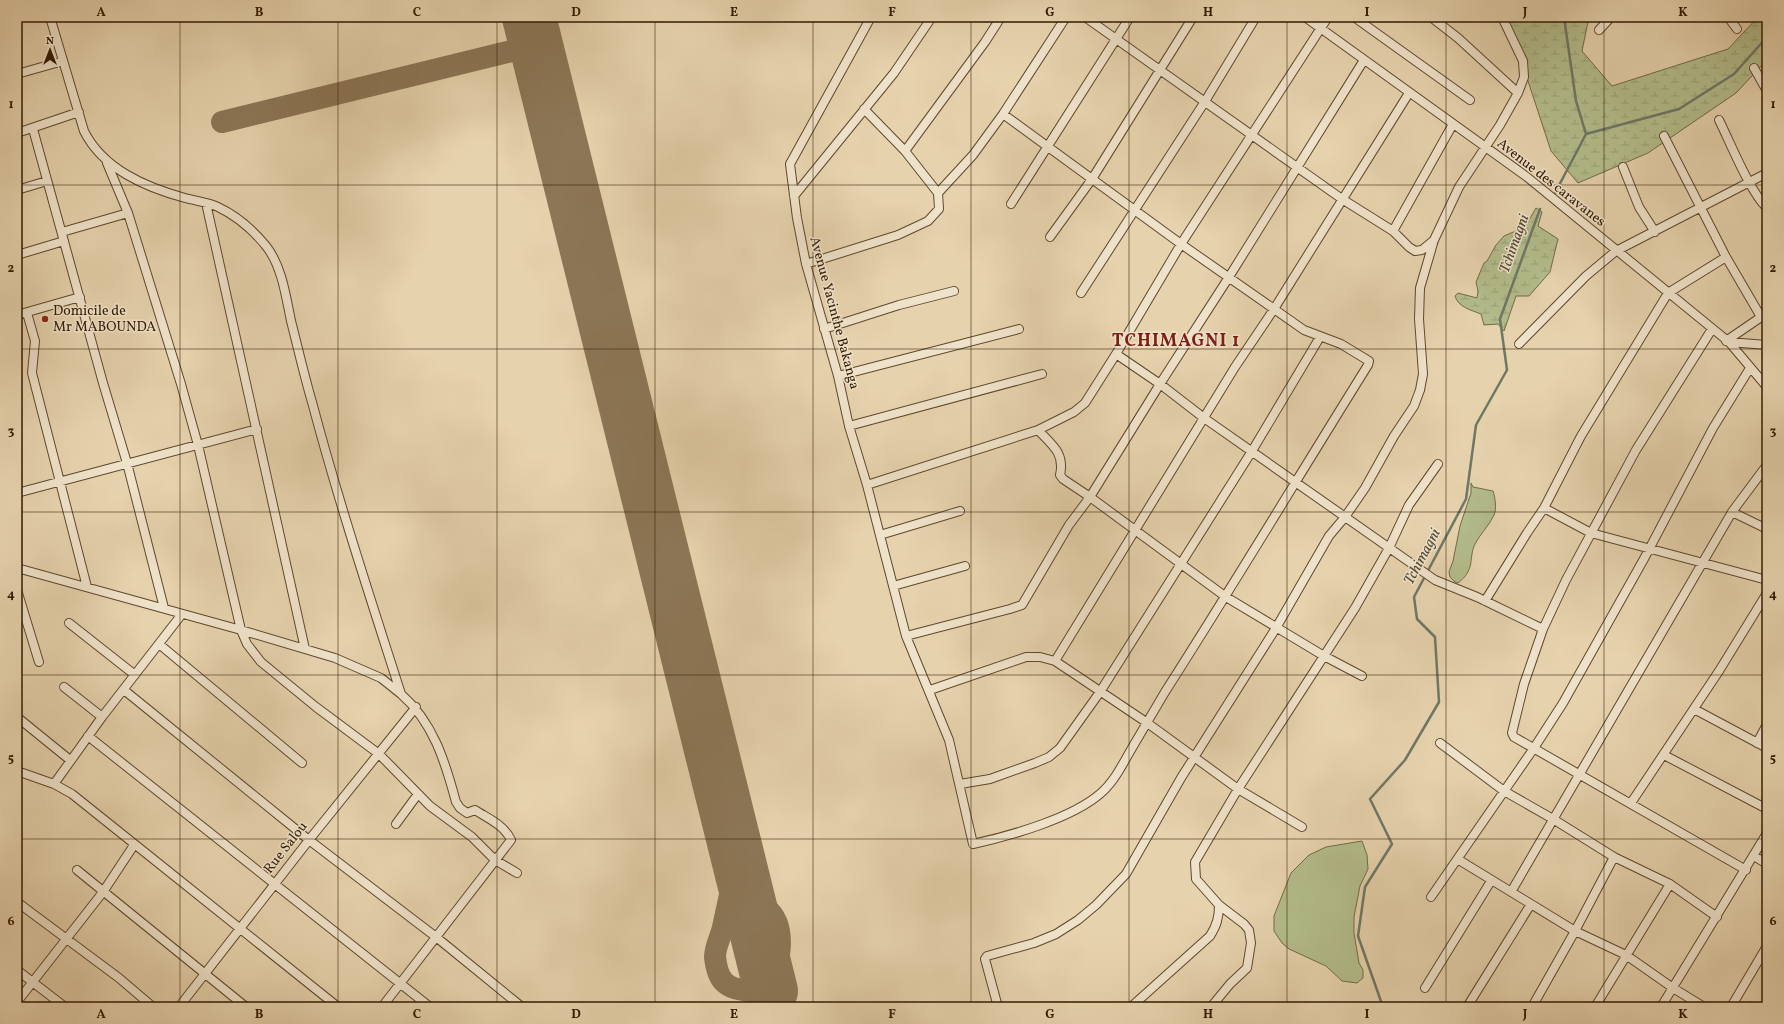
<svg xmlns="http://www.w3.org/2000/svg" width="1784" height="1024" viewBox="0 0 1784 1024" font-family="Vollkorn,serif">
	<defs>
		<pattern id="wetland-marsh" width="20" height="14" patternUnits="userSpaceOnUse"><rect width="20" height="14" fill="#b3bc8b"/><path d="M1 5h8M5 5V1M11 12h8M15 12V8" fill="none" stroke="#9aa176"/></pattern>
	</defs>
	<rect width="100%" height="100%" fill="#e6d2ad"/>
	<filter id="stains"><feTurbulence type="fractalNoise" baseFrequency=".005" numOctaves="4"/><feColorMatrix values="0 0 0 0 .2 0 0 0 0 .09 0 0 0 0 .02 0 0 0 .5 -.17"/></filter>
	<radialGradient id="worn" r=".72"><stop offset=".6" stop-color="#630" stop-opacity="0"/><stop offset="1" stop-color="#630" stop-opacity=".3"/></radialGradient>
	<path fill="#b3bc8b" stroke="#726b46" d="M1471 483 1473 487 1493 491C1495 497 1497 509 1494 515 1489 526 1480 534 1475 544 1468 559 1476 569 1458 583L1455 582 1450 577 1449 572 1453 561 1460 526 1471 493Z
		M1362 841 1367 855 1368 869 1360 886 1354 917V933L1359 963 1363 970V978L1357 983 1342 981 1326 966 1289 949 1282 943 1274 931V916L1291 873 1309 855 1326 847Z"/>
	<path fill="url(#wetland-marsh)" stroke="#726b46" d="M1507 17H1589L1582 51 1612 86 1728 49 1758 17H1767V60L1736 93 1648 153 1578 183 1551 151Z
		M1536 208 1542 212 1538 226 1558 239 1550 272 1529 296H1516L1504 331 1498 324 1484 325 1481 314C1471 310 1458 307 1455 296L1458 293 1477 298 1478 291 1476 282 1484 263 1487 261 1496 245 1504 236 1525 227Z"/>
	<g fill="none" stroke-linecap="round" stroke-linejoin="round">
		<path stroke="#6e7867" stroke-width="2.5" d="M1586 134 1679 109 1734 74 1767 37
			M1555 193 1586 134 1576 101 1564 17
			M1383 1007 1358 936 1365 887 1392 844 1370 799 1405 760 1439 702 1435 637 1417 619 1414 597 1466 499 1476 425 1507 370 1500 319 1540 209"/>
		<path stroke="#8c7656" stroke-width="22" d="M222 122 536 45
			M738 858C733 881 728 904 723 927 721 937 715 946 715 957 716 966 718 976 724 982 735 993 758 991 771 991 777 966 790 928 766 908 761 905 754 902 749 900"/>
		<path stroke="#8c7656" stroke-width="54" d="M529 17 771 991"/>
		<defs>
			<path id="street" d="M50 17 84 131C103 169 145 187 185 198 196 201 208 202 218 207 237 216 253 230 266 246 282 266 286 297 291 321 298 348 304 375 312 402 338 500 370 597 401 694 433 722 445 761 456 802L460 808 467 813 475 810C489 819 504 825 511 840L382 1007
				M871 17 790 164 797 218 806 264 838 376 849 426 867 485 1038 430 1074 412 1085 403 1116 354
				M1085 17 1342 199 1393 231 1409 247 1415 251 1422 250 1434 240
				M1305 17 1527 177 1729 342 1767 387
				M1354 17 1470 100
				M1431 17 1458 38 1518 93
				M1728 17 1737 29
				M1599 30 1611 17
				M1364 60 1229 277 1160 384 1116 354 1181 244 1304 330 1341 344 1369 361 1368 365C1300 474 1234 584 1165 692 1154 711 1143 729 1132 748 1123 763 1115 781 1101 793 1073 818 1010 836 973 844L949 740 906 636 1010 609 1022 605 1069 525 1090 497 1160 384 1204 418 1435 580 1477 597 1543 629
				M1754 68 1767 91
				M17 74 63 61
				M1003 114 1181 244 1328 17
				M1719 120C1730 142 1750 192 1767 208
				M33 129 103 383 127 463 164 608
				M17 133 79 112
				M1664 136 1726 257 1761 317
				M905 151 985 42 1001 17
				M107 163 128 213 181 384 198 445 241 630 247 644 261 662 316 707 379 754 430 806 472 837 495 860 517 873
				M1623 167 1639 207 1655 232
				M17 190 47 181
				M938 193 973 155 1003 114 1066 17
				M794 196 894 73 932 17
				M206 203 305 649
				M1011 204 1130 17
				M1393 231 1453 124
				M62 232 128 213
				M1050 237 1092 179 1193 17
				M17 255 64 241
				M806 264 898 235 928 221 939 209 938 193 905 151 864 109
				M1081 293 1204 103 1256 17
				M27 313 35 341 32 373 87 587
				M17 315 80 297
				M824 329 899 305 954 291
				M1712 329 1636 450 1566 580 1543 629 1524 684 1512 733 1514 737 1746 870
				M1726 341 1767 313
				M1729 342 1767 345
				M1519 344 1586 276 1616 251 1767 173
				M838 376 1019 329
				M849 426 1042 374
				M1038 430C1052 445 1065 453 1060 475L1063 479 1090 497 1226 597 1324 656 1362 676
				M867 485 906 636
				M17 493 257 429
				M1544 508 1591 533 1767 580
				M1732 512 1767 529
				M880 535 960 511
				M17 568 241 630 335 658 381 678 401 694
				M893 586 965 566
				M17 590 39 662
				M1485 601 1527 533 1544 508 1581 436 1668 293 1726 257
				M182 614 102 717 54 784 72 794 338 1007
				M69 623 135 675
				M159 644 302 763
				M1055 661 1235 367 1274 309 1409 93
				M64 687 102 717
				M124 690 309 840 436 937 522 1007
				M930 690 1026 657H1040L1055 661 1146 722 1238 789 1302 827
				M1694 709 1767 748
				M17 717 70 760
				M88 736 430 1007
				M1440 743 1504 791 1553 819 1614 857 1670 884 1717 917
				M1757 743 1767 724
				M1664 755 1767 809
				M17 771 54 784
				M960 784 990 779 1035 763 1049 757 1060 748 1100 692 1252 451 1320 337
				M1631 803 1719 671 1767 593
				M396 824 418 794
				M1754 856 1767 864
				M1459 860 1575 931 1626 955 1673 988 1704 1007
				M77 870 246 1007
				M1511 892 1732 512 1767 465
				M1431 897 1534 748 1563 703 1645 557 1713 428 1750 368
				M17 902 119 978 153 1007
				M17 970 65 1007
				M1425 988 1491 881
				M17 1002 103 892 134 845
				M179 1007 309 840 416 707
				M998 1007 985 959 987 956 1034 943 1056 934 1078 920 1096 905 1126 874 1181 778 1276 628 1329 536 1345 517 1365 488 1394 436 1414 406 1420 390 1423 374 1419 319 1420 288 1434 240 1459 187 1500 125 1518 93 1524 77 1523 61 1502 17
				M1131 1007 1210 936C1217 925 1219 917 1219 905
				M1211 1007 1230 984 1247 968 1251 943 1249 930 1244 924 1219 905 1196 879 1195 862 1238 789 1355 608 1389 548 1409 505 1438 464
				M1467 1007 1531 904
				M1532 1007 1575 931 1614 857
				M1595 1007 1670 884
				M1661 1007 1767 833
				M1731 1007 1767 946"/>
		</defs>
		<use href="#street" stroke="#5f482b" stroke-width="10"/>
		<use href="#street" stroke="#efe2ca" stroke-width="8"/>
	</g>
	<path fill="none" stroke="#321a00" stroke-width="1" stroke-opacity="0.55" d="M180 17V1007M338 17V1007M497 17V1007M655 17V1007M813 17V1007M971 17V1007M1129 17V1007M1287 17V1007M1446 17V1007M1604 17V1007M17 185H1767M17 349H1767M17 512H1767M17 675H1767M17 839H1767"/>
	<circle fill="#8f2418" stroke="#efe2ca" stroke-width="1.5" cx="45" cy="319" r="4"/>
	<g text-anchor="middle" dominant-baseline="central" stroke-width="3" stroke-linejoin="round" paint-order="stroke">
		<g font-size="14" fill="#321a00" stroke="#efe2ca">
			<text transform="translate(1551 183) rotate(38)">Avenue des caravanes</text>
			<text transform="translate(834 313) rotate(75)">Avenue Yacinthe Bakanga</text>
			<text transform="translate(286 848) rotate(-52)">Rue Salou</text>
		</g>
		<g font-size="14" fill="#321a00" stroke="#efe2ca" text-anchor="start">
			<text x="53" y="311">Domicile de<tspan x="53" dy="16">Mr MABOUNDA</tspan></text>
		</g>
		<g font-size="15" font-style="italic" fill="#504934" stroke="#efe2ca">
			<text transform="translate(1515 244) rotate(-70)">Tchimagni</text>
			<text transform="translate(1423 557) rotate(-62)">Tchimagni</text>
		</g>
		<g font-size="18" font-weight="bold" letter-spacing="1" fill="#7a1f14" stroke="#efe2ca">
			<text x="1176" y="341">TCHIMAGNI 1</text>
		</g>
	</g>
	<rect width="1784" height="1024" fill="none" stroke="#e6d2ad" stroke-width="44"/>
	<g transform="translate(50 50)" stroke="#efe2ca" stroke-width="3" paint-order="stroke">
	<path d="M0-3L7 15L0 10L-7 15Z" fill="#321a00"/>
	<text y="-6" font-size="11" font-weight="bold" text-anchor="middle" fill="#321a00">N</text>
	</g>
	<rect x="22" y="22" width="1740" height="980" fill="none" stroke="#321a00" stroke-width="1.5"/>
	<g font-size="13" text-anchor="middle" font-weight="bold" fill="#321a00">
		<text x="101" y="16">A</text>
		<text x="259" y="16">B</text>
		<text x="417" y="16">C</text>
		<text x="576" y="16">D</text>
		<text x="734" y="16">E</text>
		<text x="892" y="16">F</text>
		<text x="1050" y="16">G</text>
		<text x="1208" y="16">H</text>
		<text x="1367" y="16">I</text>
		<text x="1525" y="16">J</text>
		<text x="1683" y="16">K</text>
		<text x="11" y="108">1</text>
		<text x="1773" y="108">1</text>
		<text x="11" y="272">2</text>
		<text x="1773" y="272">2</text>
		<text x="11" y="435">3</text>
		<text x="1773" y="435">3</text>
		<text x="11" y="598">4</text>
		<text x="1773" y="598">4</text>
		<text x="11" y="762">5</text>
		<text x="1773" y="762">5</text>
		<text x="11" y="925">6</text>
		<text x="1773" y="925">6</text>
		<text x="101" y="1018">A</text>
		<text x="259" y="1018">B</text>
		<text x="417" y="1018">C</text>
		<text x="576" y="1018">D</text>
		<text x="734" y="1018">E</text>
		<text x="892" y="1018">F</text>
		<text x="1050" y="1018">G</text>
		<text x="1208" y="1018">H</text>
		<text x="1367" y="1018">I</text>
		<text x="1525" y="1018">J</text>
		<text x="1683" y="1018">K</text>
	</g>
	<rect width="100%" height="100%" filter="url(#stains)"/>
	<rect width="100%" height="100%" fill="url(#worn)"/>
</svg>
